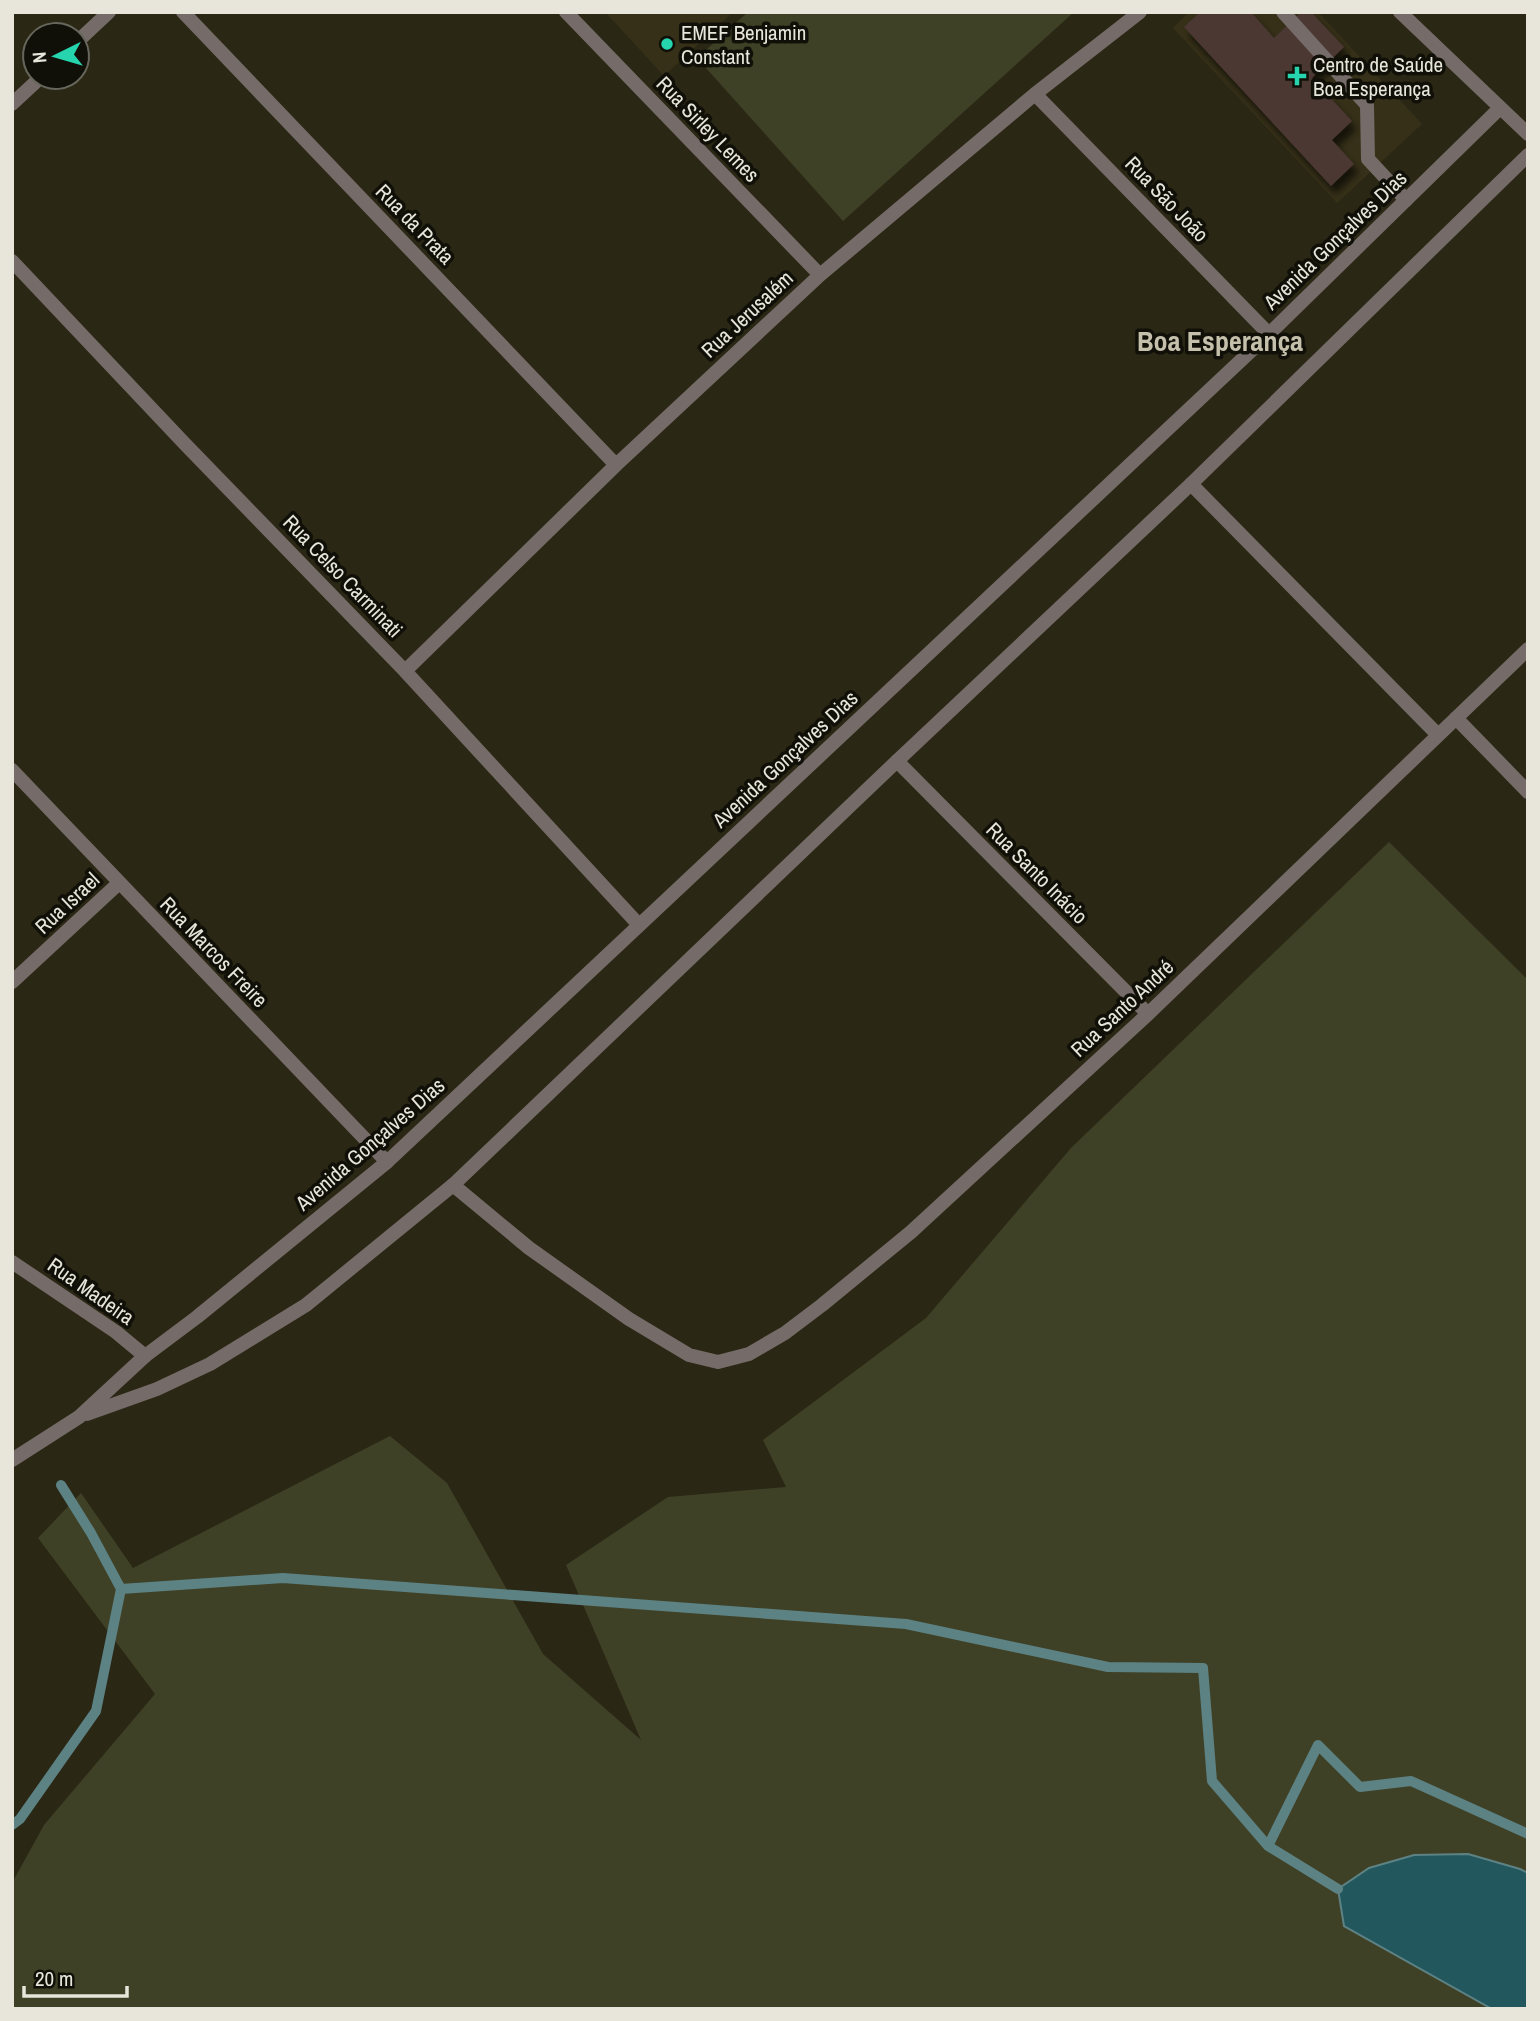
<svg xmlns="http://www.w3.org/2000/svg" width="1540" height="2021" viewBox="0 0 1540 2021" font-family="'Archivo Narrow',sans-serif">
	<defs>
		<filter id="shadow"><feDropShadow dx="4.5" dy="8" stdDeviation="3.5" flood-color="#0009"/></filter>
	</defs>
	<rect width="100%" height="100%" fill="#2b2715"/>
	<path fill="#363018" d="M605 12H733L664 76Z
		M1189 12H1318L1422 124 1337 203 1173 28Z"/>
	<path fill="#3f4126" d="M748 12H1074L843 221 697 58Z
		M1389 842 1528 980V2009H12V1883L44 1825 155 1694 38 1538 81 1493 133 1568 390 1436 447 1483 543 1654 641 1740 566 1565 668 1497 786 1487 763 1440 926 1318 1071 1148Z"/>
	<path fill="#22575e" stroke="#5d8284" stroke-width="2" d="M1468 1854 1520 1869 1528 1873V2009H1492L1344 1926 1338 1889 1369 1868 1414 1855Z"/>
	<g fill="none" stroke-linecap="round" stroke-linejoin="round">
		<path stroke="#5d8284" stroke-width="10" d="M61 1485 91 1533 121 1589 283 1578 906 1624 1108 1667 1203 1668 1212 1781 1268 1846 1338 1889
			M12 1825 20 1819 96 1711 121 1589
			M1268 1846 1318 1745 1360 1787 1411 1781 1528 1834"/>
	</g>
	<path fill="#4b3733" filter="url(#shadow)" d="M1200 12H1251L1274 38 1301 12H1311L1344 47 1312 78 1352 121 1332 140 1354 164 1331 186 1184 27Z"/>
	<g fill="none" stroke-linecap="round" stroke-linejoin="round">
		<path stroke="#756b68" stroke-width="14" d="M1283 12 1367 105 1368 159 1406 200
			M1456 718 1528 792"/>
		<path stroke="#756b68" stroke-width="14" d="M183 12 616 465
			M566 12 820 275
			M1400 12 1528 134
			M77 42 109 12
			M1035 94 1269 334
			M12 104 41 77
			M12 261 184 443 405 671 639 925
			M1191 484 1438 735
			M405 671 616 465 820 275 1035 94 1140 12
			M897 761 1148 1014
			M12 770 387 1162
			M12 982 119 883
			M453 1185 529 1248 629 1319 689 1355 718 1362 749 1354 785 1333 822 1305 911 1232 1148 1014 1528 649
			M12 1262 116 1332 145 1356"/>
		<path stroke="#756b68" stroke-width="14" d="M87 1414 157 1389 210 1364 306 1305 453 1185 897 761 1191 484 1528 155
			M12 1460 79 1417 145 1356 197 1317 387 1162 1269 334 1500 108"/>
	</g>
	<g fill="#26d5ae" stroke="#111008" stroke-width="2.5">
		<circle cx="667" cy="44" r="7"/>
		<path d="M1293.5 65.5h7v7h7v7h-7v7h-7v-7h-7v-7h7z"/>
	</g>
	<g text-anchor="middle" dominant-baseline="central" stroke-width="7" stroke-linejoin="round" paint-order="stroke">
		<g font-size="21" fill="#e8e6db" stroke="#111008" text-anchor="start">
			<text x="681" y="32">EMEF Benjamin<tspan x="681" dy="24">Constant</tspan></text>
			<text x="1313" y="64">Centro de Saúde<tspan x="1313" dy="24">Boa Esperança</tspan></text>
		</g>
		<g font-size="21" fill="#e8e6db" stroke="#111008">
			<text transform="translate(708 129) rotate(46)">Rua Sirley Lemes</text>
			<text transform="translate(1167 199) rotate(46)">Rua São João</text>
			<text transform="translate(415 224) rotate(46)">Rua da Prata</text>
			<text transform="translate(1335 240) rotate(-44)">Avenida Gonçalves Dias</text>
			<text transform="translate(747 314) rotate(-43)">Rua Jerusalém</text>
			<text transform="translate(343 576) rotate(46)">Rua Celso Carminati</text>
			<text transform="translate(785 759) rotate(-43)">Avenida Gonçalves Dias</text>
			<text transform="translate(1037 873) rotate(45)">Rua Santo Inácio</text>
			<text transform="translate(67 903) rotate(-43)">Rua Israel</text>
			<text transform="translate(214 952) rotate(46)">Rua Marcos Freire</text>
			<text transform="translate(1122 1008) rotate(-43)">Rua Santo André</text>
			<text transform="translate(370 1144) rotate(-41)">Avenida Gonçalves Dias</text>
			<text transform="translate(91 1291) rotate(35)">Rua Madeira</text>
		</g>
		<g font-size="28" font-weight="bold" fill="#c5c0ab" stroke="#111008">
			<text x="1220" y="341">Boa Esperança</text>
		</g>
	</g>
	<rect width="1540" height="2021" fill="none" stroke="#e8e6db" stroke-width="28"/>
	<g transform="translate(56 56) rotate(265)"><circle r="33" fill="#111008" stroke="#67665c" stroke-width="2"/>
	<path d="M0-5L12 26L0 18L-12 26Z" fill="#26d5ae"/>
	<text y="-10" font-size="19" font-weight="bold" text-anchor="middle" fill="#e8e6db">N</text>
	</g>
	<path d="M24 1986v10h103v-10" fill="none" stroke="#e8e6db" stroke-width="3.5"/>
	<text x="35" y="1986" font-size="21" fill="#e8e6db" stroke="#111008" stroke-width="5" paint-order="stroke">20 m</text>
</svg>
